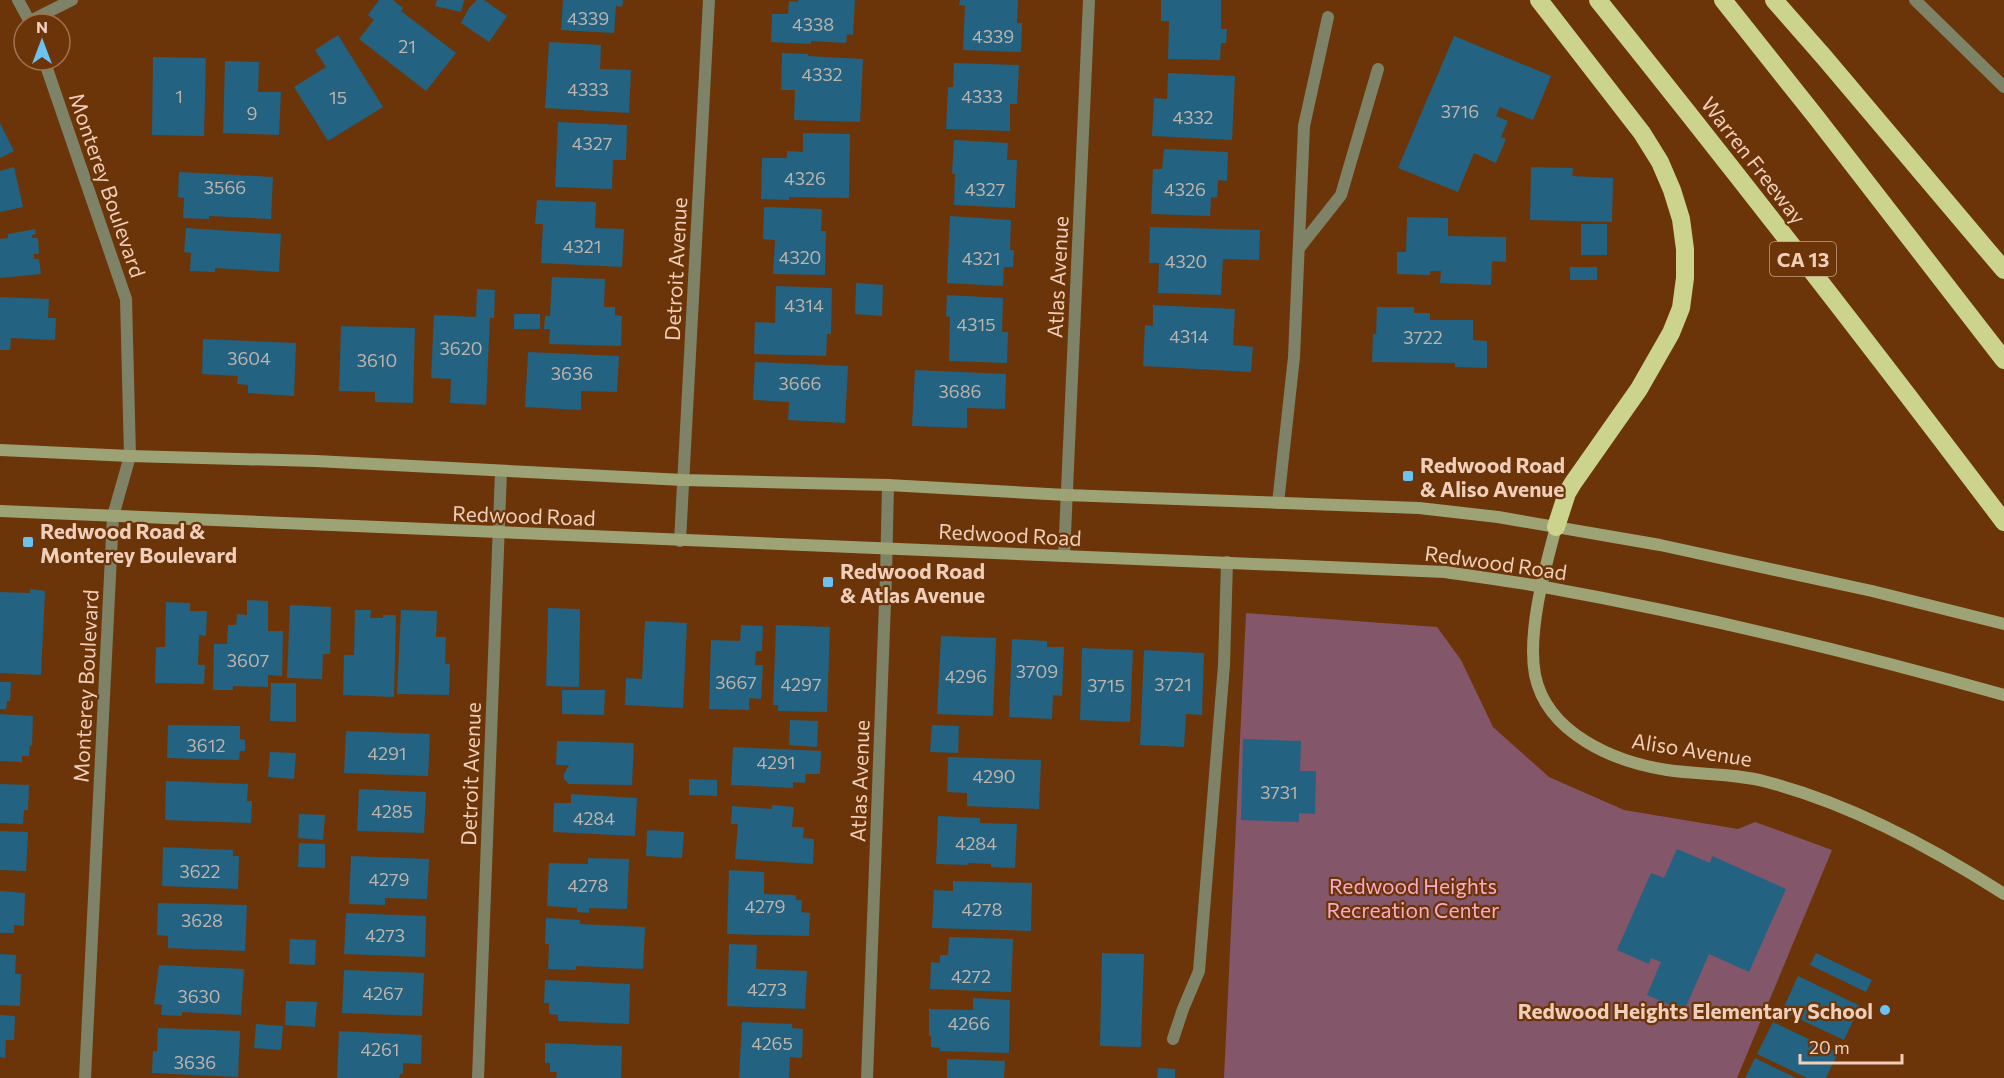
<svg xmlns="http://www.w3.org/2000/svg" width="2004" height="1078" viewBox="0 0 2004 1078" font-family="Commissioner,sans-serif">
	<rect width="100%" height="100%" fill="#6b3509"/>
	<path fill="#835669" d="M1246 613 1437 627 1461 660 1493 727 1549 777 1624 810 1738 829 1755 822 1832 850 1737 1078H1224Z"/>
	<path fill="#236280" d="M379 0H393L403 8 401 11 456 53 426 91 359 39 374 20 368 15Z
		M437 0H464L461 12 435 6Z
		M477 0H484L507 16 489 42 461 23 469 8Z
		M563 0H623L622 7 616 6 614 33 561 30Z
		M798 0H855L853 35 847 34 846 43 811 41V44L771 42 772 14H788L789 1 798 2Z
		M960 0H1018L1017 23H1022L1021 52 963 50 965 6 959 5Z
		M1161 0H1221V29H1227L1226 43H1221L1220 60 1168 59 1169 21H1161Z
		M338 35 383 107 328 141 294 87 326 67 315 50Z
		M1454 36 1551 76 1533 120 1500 107 1496 116 1508 121 1501 137 1506 139 1496 163 1474 153 1458 192 1398 168Z
		M549 42 601 45 600 69 631 70 629 113 545 108Z
		M782 53 808 54V56L863 59 860 122 794 120 795 90H781Z
		M153 57 206 58 204 136 152 135Z
		M225 61 259 62 258 92H281L279 135 223 133Z
		M954 63 1019 65 1017 104H1010V131L946 129 948 87H953Z
		M1168 73 1235 76 1232 140 1152 136 1154 98 1167 99Z
		M558 122 627 125 626 160H613L612 189 555 187Z
		M0 123 14 151 0 158Z
		M803 133 850 134 849 198 789 197V200L761 199 762 158H787V151L803 152Z
		M954 140 1008 143 1007 160H1017L1015 208 954 205 955 174H952Z
		M1164 149 1228 152 1227 181 1218 180 1217 198 1211 197 1210 216 1151 214 1153 169H1162Z
		M14 167 23 207 0 212V171Z
		M1531 167 1573 168 1572 176 1613 178 1612 222 1530 220Z
		M179 172 273 177 271 219 209 216V219L183 218 184 198 178 197Z
		M537 200 596 202 595 228 624 229 622 267 541 263 543 224H535Z
		M764 207 822 209 821 231H826L825 275 773 274 775 240 763 239Z
		M950 216 1011 220 1010 250H1014L1013 267H1004L1003 286 947 283Z
		M1407 217 1448 218V236L1506 237V262L1492 261 1491 285 1440 283 1441 271H1430V275L1397 274V252H1406Z
		M1581 224H1607V255H1581Z
		M1150 227 1260 230 1259 260 1223 259 1221 295 1158 293 1159 263H1149Z
		M186 228 281 234 279 272 215 268V272L190 271 191 253 184 252Z
		M35 229 36 234 32 235V238H38L39 254H34V259H39L41 274 0 278V239L8 238V234Z
		M1570 267H1597V280H1570Z
		M552 277 605 279 604 307H615V315L622 316 621 346 549 344 550 329H544L545 316H550Z
		M856 283 883 285 882 316 855 314Z
		M776 286 832 288 831 334H827L826 356 754 354 755 322 775 323Z
		M477 289 495 290 494 318H490L486 405 450 403 451 379 431 378 434 315 476 317Z
		M947 295 1003 298 1002 332H1008L1007 363 949 361 950 317 946 316Z
		M0 297 49 299 48 318H56L55 340 11 338 10 350H0Z
		M1153 305 1235 309 1233 345 1253 347 1251 372 1143 366 1145 325 1153 326Z
		M1377 307H1414V313H1430V320H1473V340L1487 341V368L1455 367V363L1372 362 1373 334H1376Z
		M514 314H540V329H514Z
		M341 326 415 328 413 403 375 402V392L339 391Z
		M203 339 296 343 294 396 248 393V385L237 384 238 376 202 374Z
		M528 352 619 356 617 392 581 391V410L525 407Z
		M755 362 848 366 845 423 788 420 789 402 753 400Z
		M915 370 1006 374 1005 409 967 408V428L912 426Z
		M30 589 45 591 41 675 0 673V592L30 593Z
		M247 600 268 601V631H283L282 676 268 675V687L233 686V690H213L214 644H227L228 625H236L237 614 247 615Z
		M166 602 190 603V611H207L206 636 199 635 198 665H205L204 684 155 683 156 647H165Z
		M290 605 331 607 330 654H323L322 679 287 678Z
		M548 608 580 609 579 687 546 686Z
		M355 610H371L370 618H383V615H396L394 697 343 695 344 655H354Z
		M401 610 437 611 436 637H446L445 664H450L449 695 397 694Z
		M645 621 687 623 683 708 625 705 626 678 642 679Z
		M741 625 763 626 762 651H756L755 665H763L761 699 749 698V710L709 709 711 640 740 641Z
		M776 625 830 627 827 712 778 711V705H773Z
		M941 636 996 638 993 716 937 714Z
		M1012 639 1047 641V647H1064L1062 696 1053 695 1052 719 1009 717Z
		M1082 648 1133 650 1130 722 1080 720Z
		M1144 650 1204 653 1202 715 1186 714 1184 747 1140 745Z
		M0 682H11L10 701H7L6 709H0Z
		M271 683H296V722L270 721Z
		M562 690H605L604 715 562 714Z
		M0 714 33 716 32 746 30 745 29 756H22V762L0 761Z
		M790 720 818 721 817 747 789 745Z
		M168 725 240 726V739L245 740V751H240L239 760 167 758Z
		M932 725 959 726 958 753 930 752Z
		M346 731 430 734 428 776 344 773Z
		M1243 739 1301 741 1300 771H1316L1315 814 1299 813V822L1241 820Z
		M557 741 634 743 632 785 569 784 564 779V774L569 765H556Z
		M733 747 821 751 820 774H806L805 783 793 782V788L731 785Z
		M270 752 296 753 294 779 268 777Z
		M948 757 1041 760 1039 809 967 806V793L947 792Z
		M689 779 717 780V796L689 795Z
		M166 781 248 784 247 801H252L251 823 165 820Z
		M0 784 29 785 28 810H24L23 824 0 823Z
		M359 789 426 792 424 833 357 831Z
		M571 794 637 798 635 836 553 832 554 803H571Z
		M772 805 794 807 792 827H804L803 838 814 839 813 864 735 859 738 824H731L732 806 772 809Z
		M299 814 325 815 323 840 298 838Z
		M938 816 980 818V823L1017 824 1015 868 991 867V864L968 863V865L936 864Z
		M647 830 684 832 682 858 646 856Z
		M0 831 28 832 26 871 0 870Z
		M299 843 325 844V868L298 867Z
		M163 847 233 850V856H239L238 889 162 886Z
		M1677 849 1710 863 1712 856 1786 889 1749 972 1709 954 1684 1011 1647 995 1661 962 1651 958 1649 964 1617 950 1651 873 1664 878Z
		M351 856 429 859 427 899 385 898V905L349 904Z
		M588 858 629 859 627 909 589 908V913L577 912V908L547 906 549 863 588 864Z
		M729 870 764 872V894L796 895V900H802L801 912 810 913 809 936 727 934Z
		M953 881 1032 883 1031 931 932 928 934 890 953 891Z
		M0 891 25 893 24 926 14 925V933H0Z
		M158 903 247 905 245 951 168 948V936L157 935Z
		M346 913 426 916 425 957 344 954Z
		M546 918 580 920V924L645 927 643 969 576 966V970L548 969 549 944H545Z
		M949 937 1013 939 1011 992 930 989 931 962 940 963V955H948Z
		M290 939 316 940 315 965 289 964Z
		M729 944 757 945 756 969 807 971 805 1009 727 1006Z
		M1102 953 1144 954 1141 1047 1100 1046Z
		M1816 953 1872 980 1866 992 1810 965Z
		M0 954 16 955 15 974H21L20 1006 0 1005Z
		M159 965 244 969 241 1015 182 1012V1016L161 1015 162 1005 154 1004Z
		M344 970 424 973 422 1016 342 1013Z
		M1798 976 1860 1006 1844 1040 1782 1011Z
		M545 980 630 984 629 1024 558 1021V1015L549 1014V1003H544Z
		M973 998 1010 1000 1009 1053 940 1051V1048L931 1047V1036H929V1009L973 1010Z
		M286 1001 317 1002 315 1027 285 1025Z
		M0 1015 15 1016 14 1040H6L5 1058 0 1057Z
		M742 1022 792 1024V1028L803 1029 802 1058 790 1057 789 1078H739Z
		M1773 1022 1838 1053 1826 1078H1807L1757 1054Z
		M256 1024 283 1026 281 1050 254 1048Z
		M158 1028 240 1031 238 1077 152 1073 153 1051H157Z
		M339 1031 422 1035 421 1064 403 1063V1074H400L399 1078H337Z
		M545 1043 622 1046 621 1078H556L557 1072H550V1063H545Z
		M1755 1058 1796 1078H1745Z
		M947 1059 1005 1061 1004 1078H947Z
		M1158 1068 1175 1069V1078H1157Z"/>
	<g fill="none" stroke-linecap="round" stroke-linejoin="round">
		<path stroke="#7e8266" stroke-width="12" d="M1300 247 1341 195 1378 69
			M1278 503 1294 357 1304 126 1328 17
			M1173 1039 1183 1009 1199 971 1224 665 1227 562"/>
		<path stroke="#7e8266" stroke-width="12" d="M1915 0 2004 87
			M30 21 72 0
			M680 541 709 0
			M1064 556 1089 0
			M85 1078 113 516
			M478 1078 501 471
			M867 1078 886 576 888 485"/>
		<path stroke="#7e8266" stroke-width="12" d="M18 0 31 24
			M44 60 126 299 130 456 113 516"/>
		<path stroke="#9ea376" stroke-width="12" d="M0 450 130 456 316 461 683 480 888 485 1066 495 1419 508 1498 517 1660 545 1872 591 2004 624
			M0 511 1445 572C1478 577 1511 581 1544 587 1699 615 1852 652 2004 695
			M1556 527C1545 568 1527 632 1535 675 1547 734 1615 762 1667 770 1700 775 1735 773 1767 782 1851 804 1931 847 2004 894"/>
		<path stroke="#cbd38c" stroke-width="18" d="M1539 0 1642 133 1660 162 1672 190 1681 219 1685 249V278L1681 308 1671 333 1639 389 1573 483 1567 493 1556 527
			M1598 0C1736 172 1871 346 2004 522
			M1723 0 1816 117 2004 360
			M1774 0 1824 57 2004 270"/>
	</g>
	<g fill="#6bc3f2" stroke="#6b3509" stroke-width="2">
		<rect x="1402" y="470" width="12" height="12" rx="3"/>
		<rect x="22" y="536" width="12" height="12" rx="3"/>
		<rect x="822" y="576" width="12" height="12" rx="3"/>
		<circle cx="1885" cy="1010" r="6"/>
	</g>
	<g text-anchor="middle" dominant-baseline="central" stroke-width="4.5" stroke-linejoin="round" paint-order="stroke">
		<g font-size="18" fill="#bcb3ac">
			<text x="588" y="18">4339</text>
			<text x="813" y="24">4338</text>
			<text x="993" y="36">4339</text>
			<text x="407" y="46">21</text>
			<text x="822" y="74">4332</text>
			<text x="588" y="89">4333</text>
			<text x="179" y="96">1</text>
			<text x="982" y="96">4333</text>
			<text x="338" y="97">15</text>
			<text x="1460" y="111">3716</text>
			<text x="252" y="113">9</text>
			<text x="1193" y="117">4332</text>
			<text x="592" y="143">4327</text>
			<text x="805" y="178">4326</text>
			<text x="225" y="187">3566</text>
			<text x="985" y="189">4327</text>
			<text x="1185" y="189">4326</text>
			<text x="582" y="246">4321</text>
			<text x="800" y="257">4320</text>
			<text x="981" y="258">4321</text>
			<text x="1186" y="261">4320</text>
			<text x="804" y="305">4314</text>
			<text x="976" y="324">4315</text>
			<text x="1189" y="336">4314</text>
			<text x="1423" y="337">3722</text>
			<text x="461" y="348">3620</text>
			<text x="249" y="358">3604</text>
			<text x="377" y="360">3610</text>
			<text x="572" y="373">3636</text>
			<text x="800" y="383">3666</text>
			<text x="960" y="391">3686</text>
			<text x="248" y="660">3607</text>
			<text x="1037" y="671">3709</text>
			<text x="966" y="676">4296</text>
			<text x="736" y="682">3667</text>
			<text x="801" y="684">4297</text>
			<text x="1173" y="684">3721</text>
			<text x="1106" y="685">3715</text>
			<text x="206" y="745">3612</text>
			<text x="387" y="753">4291</text>
			<text x="776" y="762">4291</text>
			<text x="994" y="776">4290</text>
			<text x="1279" y="792">3731</text>
			<text x="392" y="811">4285</text>
			<text x="594" y="818">4284</text>
			<text x="976" y="843">4284</text>
			<text x="200" y="871">3622</text>
			<text x="389" y="879">4279</text>
			<text x="588" y="885">4278</text>
			<text x="765" y="906">4279</text>
			<text x="982" y="909">4278</text>
			<text x="202" y="920">3628</text>
			<text x="385" y="935">4273</text>
			<text x="971" y="976">4272</text>
			<text x="767" y="989">4273</text>
			<text x="383" y="993">4267</text>
			<text x="199" y="996">3630</text>
			<text x="969" y="1023">4266</text>
			<text x="772" y="1043">4265</text>
			<text x="380" y="1049">4261</text>
			<text x="195" y="1062">3636</text>
		</g>
		<rect fill="#6b3509" stroke="#c7a085" stroke-width="1.5" x="1770" y="242" width="66" height="34" rx="4.5"/>
		<g font-size="20" font-weight="bold" fill="#efceba">
			<text x="1803" y="259">CA 13</text>
		</g>
		<g font-size="21" fill="#efceba" stroke="#6b3509">
			<text transform="translate(1754 160) rotate(52)">Warren Freeway</text>
			<text transform="translate(108 185) rotate(71)">Monterey Boulevard</text>
			<text transform="translate(675 269) rotate(-87)">Detroit Avenue</text>
			<text transform="translate(1057 277) rotate(-87)">Atlas Avenue</text>
			<text transform="translate(524 515) rotate(2)">Redwood Road</text>
			<text transform="translate(1010 534) rotate(3)">Redwood Road</text>
			<text transform="translate(1496 562) rotate(8)">Redwood Road</text>
			<text transform="translate(85 686) rotate(-87)">Monterey Boulevard</text>
			<text transform="translate(1692 749) rotate(9)">Aliso Avenue</text>
			<text transform="translate(470 774) rotate(-88)">Detroit Avenue</text>
			<text transform="translate(859 781) rotate(-88)">Atlas Avenue</text>
		</g>
		<g font-size="21" font-weight="bold" fill="#efceba" stroke="#6b3509" text-anchor="start">
			<text x="1420" y="464">Redwood Road<tspan x="1420" dy="24">&amp; Aliso Avenue</tspan></text>
			<text x="40" y="530">Redwood Road &amp;<tspan x="40" dy="24">Monterey Boulevard</tspan></text>
			<text x="840" y="570">Redwood Road<tspan x="840" dy="24">&amp; Atlas Avenue</tspan></text>
			<text x="1873" y="1010" text-anchor="end">Redwood Heights Elementary School</text>
		</g>
		<g font-size="21" fill="#fba9ca" stroke="#6b3509">
			<text x="1413" y="885">Redwood Heights<tspan x="1413" dy="24">Recreation Center</tspan></text>
		</g>
	</g>
	<g transform="translate(42 42)"><circle r="28" fill="#6b3509" stroke="#a07250" stroke-width="1.5"/>
	<path d="M0-4.5L10 22L0 15L-10 22Z" fill="#6bc3f2"/>
	<text y="-9" font-size="16" font-weight="bold" text-anchor="middle" fill="#efceba">N</text>
	</g>
	<path d="M1800 1054v9h102v-9" fill="none" stroke="#efceba" stroke-width="3"/>
	<text x="1809" y="1054" font-size="18" fill="#efceba" stroke="#6b3509" stroke-width="4.5" paint-order="stroke">20 m</text>
</svg>
